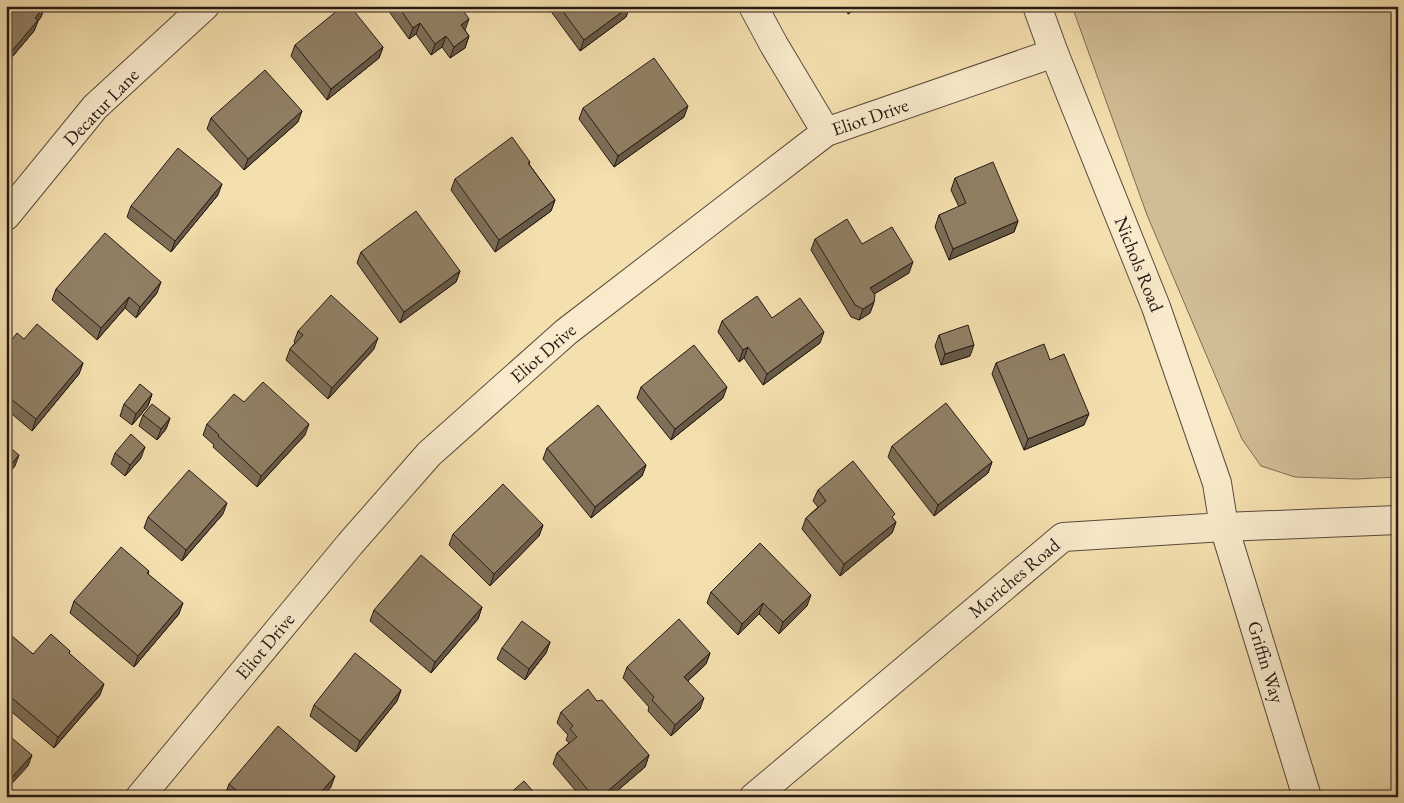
<svg xmlns="http://www.w3.org/2000/svg" width="1404" height="803" viewBox="0 0 1404 803" font-family="'EB Garamond',serif">
	<rect width="100%" height="100%" fill="#f4dfaf"/>
	<filter id="stains"><feTurbulence type="fractalNoise" baseFrequency=".004" numOctaves="4"/><feColorMatrix values="0 0 0 0 .2 0 0 0 0 .09 0 0 0 0 .02 0 0 0 .5 -.17"/></filter>
	<radialGradient id="worn" r=".72"><stop offset=".6" stop-color="#630" stop-opacity="0"/><stop offset="1" stop-color="#630" stop-opacity=".3"/></radialGradient>
	<path fill="#d1bd95" stroke="#7c6b55" d="M1072 6H1398V477L1356 479 1295 477 1261 466 1242 439 1147 215Z"/>
	<g fill="none" stroke-linecap="round" stroke-linejoin="round">
		<defs>
			<path id="minor" d="M753 6 774 45 826 132
				M6 216 95 107 205 6
				M1224 527 1307 797
				M140 797 350 544 429 454 566 332 826 132 1054 53"/>
			<path id="tertiary" d="M1037 6 1054 53 1156 307 1217 483 1224 527
				M754 797 1063 537 1224 527 1398 520"/>
		</defs>
		<use href="#minor" stroke="#5a4a3c" stroke-width="30"/>
		<use href="#tertiary" stroke="#5a4a3c" stroke-width="30"/>
		<use href="#minor" stroke="#f8eacb" stroke-width="28"/>
		<use href="#tertiary" stroke="#f8eacb" stroke-width="28"/>
	</g>
	<path fill="#7d6e57" stroke="#261915" d="M6 6H45L41 17 38 21 34 31 7 63 6 62Z
		M385 6H460L465 30 469 36 465 48 450 58 442 47 431 55 416 34 409 39Z
		M547 6H630L626 17 580 51Z
		M844 6H861L848 14Z
		M295 45 383 47 379 58 327 100 291 56Z
		M583 108 684 117 614 167 579 119Z
		M211 118 298 122 244 170 207 129Z
		M530 162 529 164 555 200 551 211 495 252 451 190 455 179Z
		M955 178 1018 221 1014 232 949 260 935 227 939 215 959 207 951 190Z
		M218 195 171 252 127 217 131 206Z
		M815 239 862 244 909 273 874 294V302L870 313 859 320 851 317 811 250Z
		M361 252 460 271 456 282 400 323 357 263Z
		M56 289 157 293 136 318 125 308 97 340 52 300Z
		M772 318 820 343 763 385 744 358 739 362 718 332 722 321Z
		M298 331 374 349 328 399 286 360 290 349 295 343 294 342Z
		M939 335 970 356 941 365 935 346Z
		M24 339 83 363 79 374 32 431 6 409V347Z
		M1050 360 1084 425 1024 450 992 374 996 363Z
		M641 387 723 398 671 440 637 398Z
		M152 394 148 406 132 425 120 416 124 404Z
		M244 402 305 435 257 487 213 447 214 445 203 435 207 424Z
		M143 415 170 418 166 429 157 440 139 426Z
		M892 446 992 462 988 473 934 516 888 457Z
		M547 448 646 465 642 476 591 518 543 459Z
		M115 453 141 458 125 476 111 464Z
		M818 490 893 519 896 522 892 533 840 576 802 529 806 518 818 507 813 501Z
		M223 514 182 561 144 528 148 517Z
		M543 525 539 536 490 586 449 545 453 534Z
		M149 571 148 574 179 614 134 667 70 613 74 601Z
		M711 592 807 606 779 634 759 614 738 635 707 603Z
		M482 607 478 619 431 673 370 621 374 610Z
		M6 640 33 654 70 651 69 653 100 695 54 748 6 707Z
		M550 642 546 653 525 680 497 659 502 648Z
		M710 653 706 664 688 681 700 709 671 736 648 711 649 707 623 678 627 667Z
		M401 690 397 701 356 752 310 716 314 705Z
		M597 701 649 755 645 767 610 797H581L553 764 557 753 569 743 566 740 568 735 557 723 561 712Z
		M229 784 331 787 322 797H227L225 795Z"/>
	<path fill="#665a47" stroke="#261915" d="M45 6 41 17 38 21 34 31 7 63 11 52 35 18Z
		M630 6 626 17 580 51 584 40Z
		M850 6H861L848 14Z
		M469 19 465 30 457 36 461 25Z
		M420 23 416 34 409 39 413 28Z
		M446 36 442 47 431 55 435 44Z
		M469 36 465 48 450 58 454 47Z
		M383 47 379 58 327 100 331 89Z
		M688 106 684 117 614 167 618 156Z
		M302 111 298 122 244 170 248 159Z
		M222 184 218 195 171 252 175 241Z
		M555 200 551 211 495 252 499 240Z
		M1018 221 1014 232 949 260 953 249Z
		M913 262 909 273 866 299 870 288Z
		M460 271 456 282 400 323 404 312Z
		M161 282 157 293 136 318 140 307Z
		M129 297 125 308 97 340 101 328Z
		M874 302 870 313 859 320 863 309Z
		M824 332 820 343 763 385 767 374Z
		M378 338 374 349 328 399 332 388Z
		M974 345 970 356 941 365 945 354Z
		M748 347 744 358 739 362 743 350Z
		M83 363 79 374 32 431 36 419Z
		M727 387 723 398 671 440 675 429Z
		M152 394 148 406 132 425 136 414Z
		M1089 414 1084 425 1024 450 1028 439Z
		M170 418 166 429 157 440 161 429Z
		M309 424 305 435 257 487 261 476Z
		M145 447 141 458 125 476 130 465Z
		M19 455 15 466 6 477V471Z
		M992 462 988 473 934 516 938 505Z
		M646 465 642 476 591 518 595 507Z
		M227 503 223 514 182 561 186 550Z
		M896 522 892 533 840 576 844 564Z
		M543 525 539 536 490 586 494 574Z
		M811 595 807 606 779 634 783 622Z
		M183 603 179 614 134 667 138 656Z
		M763 603 759 614 738 635 742 624Z
		M482 607 478 619 431 673 435 662Z
		M550 642 546 653 525 680 529 669Z
		M710 653 706 664 680 688 684 677Z
		M104 684 100 695 54 748 58 737Z
		M401 690 397 701 356 752 360 741Z
		M704 698 700 709 671 736 675 725Z
		M32 755 28 766 6 790V784Z
		M649 755 645 767 610 797H601Z
		M335 776 331 787 322 797H317Z"/>
	<path fill="#918065" stroke="#261915" d="M6 6H45L35 18 38 20 11 52 6 48Z
		M343 6H350L383 47 331 89 295 45Z
		M398 6H460L469 19 461 25 469 36 454 47 446 36 435 44 420 23 413 28Z
		M559 6H630L584 40Z
		M654 58 688 106 618 156 583 108Z
		M265 70 302 111 248 159 211 118Z
		M512 137 530 162 528 163 555 200 499 240 455 179Z
		M178 148 222 184 175 241 131 206Z
		M993 162 1018 221 953 249 939 215 966 203 955 178Z
		M416 211 460 271 404 312 361 252Z
		M847 219 862 244 892 227 913 262 870 288 875 295 874 302 863 309 855 305 815 239Z
		M105 233 161 282 140 307 129 297 101 328 56 289Z
		M331 295 378 338 332 388 290 349 303 335 298 331Z
		M757 296 772 318 800 298 824 332 767 374 748 347 743 350 722 321Z
		M37 324 83 363 36 419 6 395V347L17 333 24 339Z
		M968 325 974 345 945 354 939 335Z
		M1044 344 1050 360 1064 354 1089 414 1028 439 996 363Z
		M694 345 727 387 675 429 641 387Z
		M263 382 309 424 261 476 218 436 219 435 207 424 234 394 244 402Z
		M140 384 152 394 136 414 124 404Z
		M946 403 992 462 938 505 892 446Z
		M152 404 170 418 161 429 143 415Z
		M598 405 646 465 595 507 547 448Z
		M131 434 145 447 130 465 115 453Z
		M6 444 19 455 6 471Z
		M853 461 895 514 892 517 896 522 844 564 806 518 826 501 818 490Z
		M189 470 227 503 186 550 148 517Z
		M503 484 543 525 494 574 453 534Z
		M760 543 811 595 783 622 763 603 742 624 711 592Z
		M121 547 149 571 147 573 183 603 138 656 74 601Z
		M421 555 482 607 435 662 374 610Z
		M679 619 710 653 684 677 704 698 675 725 652 700 654 697 627 667Z
		M522 621 550 642 529 669 502 648Z
		M51 634 70 651 69 653 104 684 58 737 6 693V640L11 635 33 654Z
		M355 653 401 690 360 741 314 705Z
		M588 689 597 701 602 700 649 755 601 797H594L557 753 577 737 570 729 573 726 561 712Z
		M278 726 335 776 317 797H244L229 784Z
		M6 733 32 755 6 784Z
		M524 781 538 797H506Z"/>
	<g text-anchor="middle" dominant-baseline="central" stroke-width="5" stroke-linejoin="round" paint-order="stroke">
		<g font-size="19" fill="#261915" stroke="#f8eacb">
			<text transform="translate(101 107) rotate(-46)">Decatur Lane</text>
			<text transform="translate(870 117) rotate(-19)">Eliot Drive</text>
			<text transform="translate(1139 264) rotate(68)">Nichols Road</text>
			<text transform="translate(543 353) rotate(-41)">Eliot Drive</text>
			<text transform="translate(1014 578) rotate(-40)">Moriches Road</text>
			<text transform="translate(265 646) rotate(-50)">Eliot Drive</text>
			<text transform="translate(1266 662) rotate(73)">Griffin Way</text>
		</g>
	</g>
	<rect width="1404" height="803" fill="none" stroke="#f4dfaf" stroke-width="25"/>
	<rect x="8" y="8" width="1389" height="788" fill="none" stroke="#261915" stroke-width="2.5"/>
	<rect x="12" y="12" width="1379" height="778" fill="none" stroke="#261915"/>
	<rect width="100%" height="100%" filter="url(#stains)"/>
	<rect width="100%" height="100%" fill="url(#worn)"/>
</svg>
